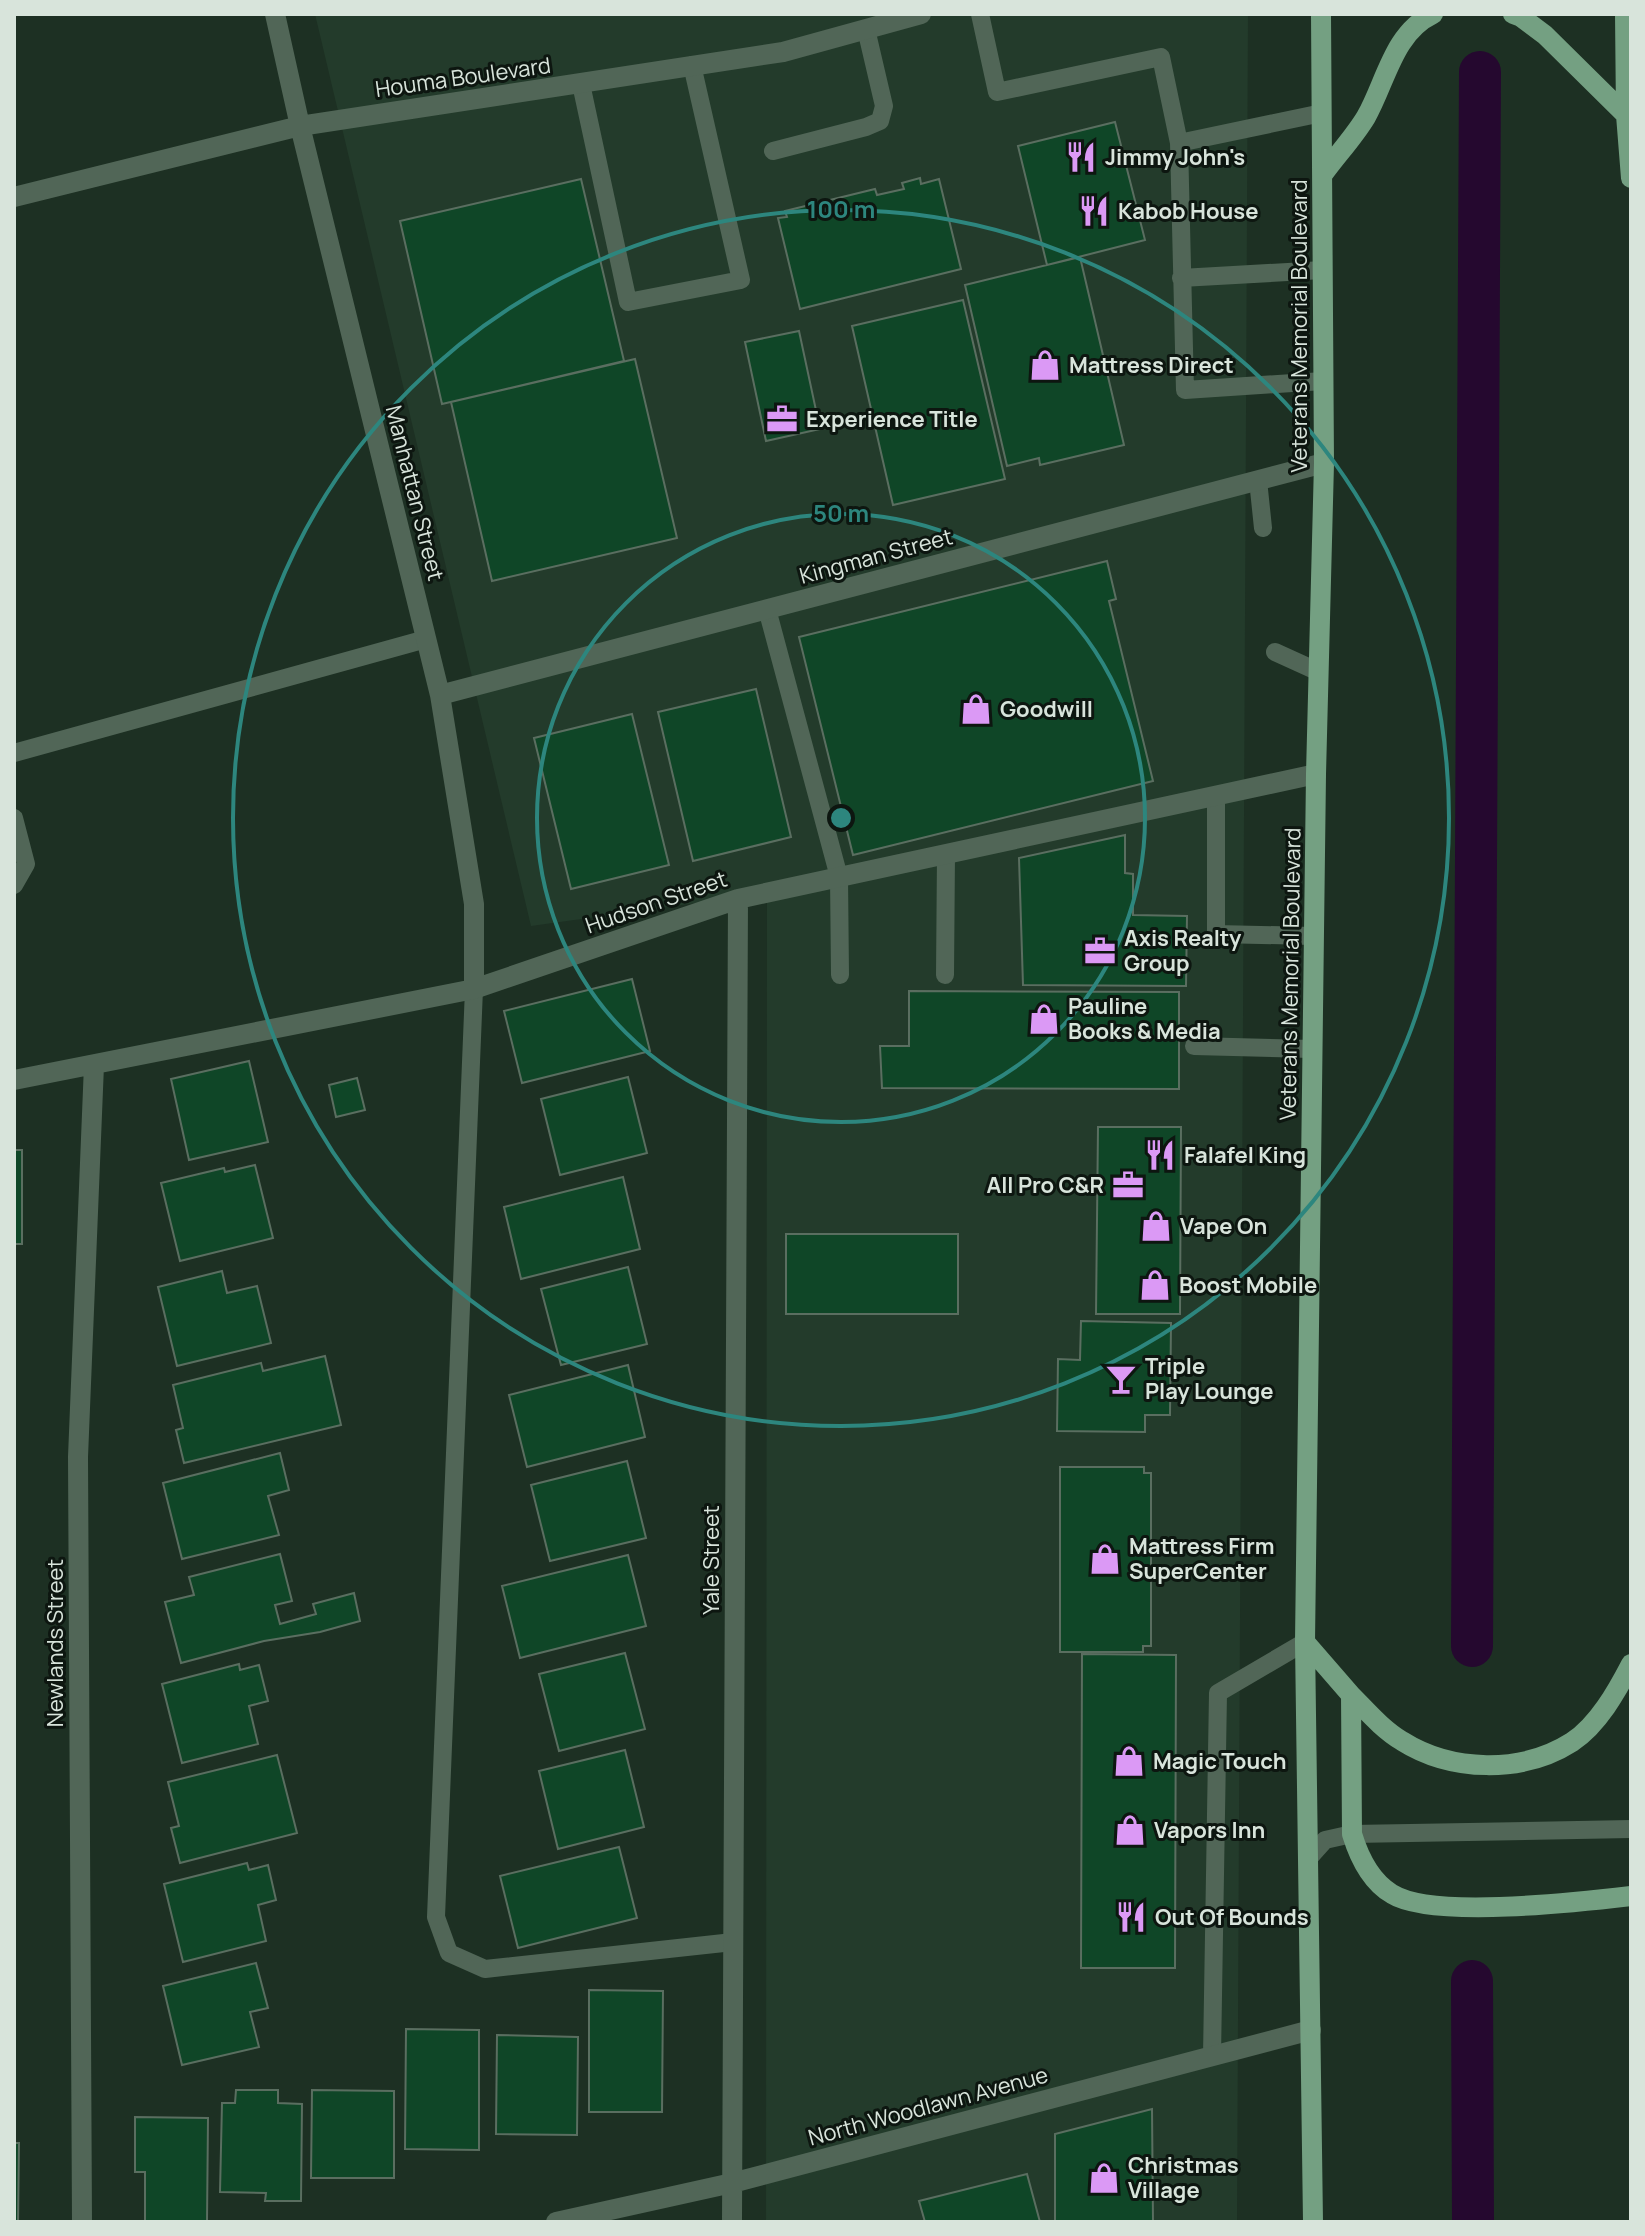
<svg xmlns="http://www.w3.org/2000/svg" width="1645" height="2236" viewBox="0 0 1645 2236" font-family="Manrope,sans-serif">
	<rect width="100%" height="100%" fill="#1d3023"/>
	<path fill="#233b2b" d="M315 14H1248L1237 2222H766L767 893 531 926Z"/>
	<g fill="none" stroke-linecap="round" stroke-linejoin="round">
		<path stroke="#25082f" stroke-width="42" d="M1472 1646 1480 72
			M1472 1981 1473 2222"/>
	</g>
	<path fill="#0f4627" stroke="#5a6e60" stroke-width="2" d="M1115 122 1145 240 1047 265 1018 146Z
		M920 178 921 184 939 179 961 269 800 309 778 218 787 217 785 211 875 189 877 195 904 189 902 183Z
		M581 179 624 361 442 404 400 221Z
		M1080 257 1124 445 1040 465 1039 458 1007 466 965 285Z
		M963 300 1005 479 893 505 852 326Z
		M799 331 820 429 766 441 745 342Z
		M635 359 677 538 492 581 451 402Z
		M1107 561 1116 599 1109 601 1153 781 853 855 799 637Z
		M756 689 791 837 693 861 658 712Z
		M632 714 669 865 571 889 534 738Z
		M1125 835V873L1133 874V915L1187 916 1186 986 1023 985 1019 858Z
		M632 979 650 1051 522 1083 504 1011Z
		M909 991 1179 992V1089L882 1088 880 1046H909Z
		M249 1061 268 1142 189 1160 171 1079Z
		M628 1077 647 1153 560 1175 541 1099Z
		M357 1078 365 1110 336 1117 329 1085Z
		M1098 1127H1181L1180 1314H1096Z
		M14 1150H22V1244H14Z
		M255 1165 273 1238 180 1261 161 1183 224 1168 225 1172Z
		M623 1177 640 1249 521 1279 504 1207Z
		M786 1234H958V1314H786Z
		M628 1267 647 1344 561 1365 541 1289Z
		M222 1271 227 1293 257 1286 271 1343 177 1366 158 1287Z
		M1081 1321 1171 1323 1170 1415H1145V1432L1057 1431 1058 1359 1080 1360Z
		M325 1356 341 1425 184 1463 176 1430 183 1428 173 1385 261 1363 263 1371Z
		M628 1365 645 1437 527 1467 509 1395Z
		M280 1453 289 1490 268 1496 279 1535 182 1559 163 1483Z
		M627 1461 646 1538 550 1561 531 1485Z
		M1060 1467H1144V1473H1151V1646H1143V1652H1060Z
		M280 1554 292 1601 275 1605 280 1624 316 1614 313 1604 354 1593 360 1621 320 1632 264 1641 181 1663 165 1602 194 1595 189 1577Z
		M628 1555 646 1626 520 1658 502 1586Z
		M625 1653 645 1729 559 1751 539 1674Z
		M1082 1654 1176 1655 1175 1968H1081Z
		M239 1664 240 1670 259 1665 268 1701 249 1706 258 1744 182 1763 162 1684Z
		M625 1750 644 1827 558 1849 539 1771Z
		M277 1755 297 1833 180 1863 171 1828 179 1826 168 1782Z
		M619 1847 637 1918 518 1948 500 1876Z
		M247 1863 249 1870 268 1865 276 1900 258 1905 266 1941 183 1962 164 1884Z
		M256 1963 268 2008 250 2012 259 2047 182 2065 163 1986Z
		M589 1990 663 1991 662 2112H589Z
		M406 2029 479 2030V2150L405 2149Z
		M497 2035 578 2037 577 2135 496 2134Z
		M236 2090H278V2103L302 2104 301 2201H265L266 2193 220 2192 222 2103H235Z
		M312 2090 394 2091V2178H311Z
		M1152 2109 1153 2222H1055V2134Z
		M135 2117 208 2118 207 2222H145V2172H135Z
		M14 2143H19L18 2222H14Z
		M1027 2174 1040 2222H925L919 2201Z"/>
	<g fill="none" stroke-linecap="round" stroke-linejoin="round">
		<path stroke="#516657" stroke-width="18" d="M980 14 997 92 1161 57 1179 143 1322 113
			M581 84 628 302 741 280 692 65
			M1179 143 1185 390 1323 381
			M773 151 866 127 880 121 884 106 866 29
			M1181 278 1323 270
			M1258 480 1263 528
			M767 609 839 877 840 975
			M1275 652 1319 672
			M14 753 426 639
			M1216 797V934L1314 936
			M14 818 26 864 14 885
			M945 975 946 854
			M474 989 436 1917 449 1953 485 1969 733 1942
			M1194 1046 1312 1049
			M1308 1859 1325 1840 1352 1834 1631 1829
			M1212 2056 1218 1693 1305 1642"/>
		<path stroke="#516657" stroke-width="20" d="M275 14 300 126 440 695 474 904V989
			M14 197 300 126 783 52 921 14
			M440 695 1324 463
			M14 1080 474 989 738 899 1316 774
			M82 2222 78 1457 94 1065
			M556 2222 732 2183 1311 2030
			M732 2222 738 899"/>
		<path stroke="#74a082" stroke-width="20" d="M1513 14 1521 17 1545 35 1626 115
			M1625 14 1626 115 1631 178
			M1324 173C1337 155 1354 137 1366 117 1386 82 1393 33 1433 14
			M1305 1642 1351 1695 1352 1834C1359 1857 1370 1881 1392 1894 1432 1919 1580 1902 1631 1896
			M1351 1695C1367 1711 1382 1729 1402 1741 1451 1772 1522 1774 1572 1742 1598 1725 1617 1691 1631 1664
			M1313 2222 1305 1642 1316 774 1324 463 1321 14"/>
	</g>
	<g fill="none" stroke="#2d867e" stroke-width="4">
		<circle cx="841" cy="818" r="304"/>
		<circle cx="841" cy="818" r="608"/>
	</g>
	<defs>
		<symbol id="restaurant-bare" viewBox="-9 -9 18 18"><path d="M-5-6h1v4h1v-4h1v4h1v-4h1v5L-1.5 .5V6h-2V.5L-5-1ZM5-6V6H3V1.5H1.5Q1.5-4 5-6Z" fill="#db99f5" stroke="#0d1610" stroke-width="2.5" paint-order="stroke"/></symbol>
		<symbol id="shop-bare" viewBox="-9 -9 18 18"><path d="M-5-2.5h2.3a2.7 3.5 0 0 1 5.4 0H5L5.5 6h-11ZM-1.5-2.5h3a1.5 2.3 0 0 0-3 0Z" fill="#db99f5" stroke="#0d1610" stroke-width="2.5" paint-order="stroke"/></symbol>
		<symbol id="office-bare" viewBox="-9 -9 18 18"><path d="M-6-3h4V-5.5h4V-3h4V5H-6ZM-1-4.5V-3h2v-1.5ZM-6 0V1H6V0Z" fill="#db99f5" stroke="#0d1610" stroke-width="2.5" paint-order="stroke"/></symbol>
		<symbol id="bar-bare" viewBox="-9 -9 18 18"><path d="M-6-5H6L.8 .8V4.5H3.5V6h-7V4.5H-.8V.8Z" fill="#db99f5" stroke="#0d1610" stroke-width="2.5" paint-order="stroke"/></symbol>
	</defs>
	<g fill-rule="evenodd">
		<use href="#restaurant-bare" x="1059" y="135" width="44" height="44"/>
		<use href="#restaurant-bare" x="1072" y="189" width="44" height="44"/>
		<use href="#shop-bare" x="1023" y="343" width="44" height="44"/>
		<use href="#office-bare" x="760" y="397" width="44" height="44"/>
		<use href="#shop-bare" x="954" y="687" width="44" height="44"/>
		<use href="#office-bare" x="1078" y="929" width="44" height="44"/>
		<use href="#shop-bare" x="1022" y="997" width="44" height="44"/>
		<use href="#restaurant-bare" x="1138" y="1133" width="44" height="44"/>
		<use href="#office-bare" x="1106" y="1163" width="44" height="44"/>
		<use href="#shop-bare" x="1134" y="1204" width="44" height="44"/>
		<use href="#shop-bare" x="1133" y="1263" width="44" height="44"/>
		<use href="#bar-bare" x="1099" y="1357" width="44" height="44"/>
		<use href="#shop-bare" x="1083" y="1537" width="44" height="44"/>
		<use href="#shop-bare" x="1107" y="1739" width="44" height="44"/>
		<use href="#shop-bare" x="1108" y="1808" width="44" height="44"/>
		<use href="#restaurant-bare" x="1109" y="1895" width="44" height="44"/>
		<use href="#shop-bare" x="1082" y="2156" width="44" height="44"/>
	</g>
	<g text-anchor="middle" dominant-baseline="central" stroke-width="6" stroke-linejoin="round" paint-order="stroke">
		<g font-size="22" fill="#d8e4db" stroke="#0d1610">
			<text transform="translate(463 77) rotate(-8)">Houma Boulevard</text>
			<text transform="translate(1299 326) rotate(-90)">Veterans Memorial Boulevard</text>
			<text transform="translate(415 493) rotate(76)">Manhattan Street</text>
			<text transform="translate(876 556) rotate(-15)">Kingman Street</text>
			<text transform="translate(656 902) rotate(-19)">Hudson Street</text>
			<text transform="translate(1290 974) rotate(-89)">Veterans Memorial Boulevard</text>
			<text transform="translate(711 1560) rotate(-90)">Yale Street</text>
			<text transform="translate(55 1643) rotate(-90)">Newlands Street</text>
			<text transform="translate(928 2106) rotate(-15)">North Woodlawn Avenue</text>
		</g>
		<g font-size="22" font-weight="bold" fill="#d8e4db" stroke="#0d1610" text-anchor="start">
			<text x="1105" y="157">Jimmy John's</text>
			<text x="1118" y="211">Kabob House</text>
			<text x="1069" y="365">Mattress Direct</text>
			<text x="806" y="419">Experience Title</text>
			<text x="1000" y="709">Goodwill</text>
			<text x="1124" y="938">Axis Realty<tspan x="1124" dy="25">Group</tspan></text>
			<text x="1068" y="1006">Pauline<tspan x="1068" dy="25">Books &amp; Media</tspan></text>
			<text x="1184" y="1155">Falafel King</text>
			<text x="1104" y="1185" text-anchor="end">All Pro C&amp;R</text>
			<text x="1180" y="1226">Vape On</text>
			<text x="1179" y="1285">Boost Mobile</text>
			<text x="1145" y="1366">Triple<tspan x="1145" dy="25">Play Lounge</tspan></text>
			<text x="1129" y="1546">Mattress Firm<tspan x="1129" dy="25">SuperCenter</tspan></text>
			<text x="1153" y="1761">Magic Touch</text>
			<text x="1154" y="1830">Vapors Inn</text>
			<text x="1155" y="1917">Out Of Bounds</text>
			<text x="1128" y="2165">Christmas<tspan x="1128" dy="25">Village</tspan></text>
		</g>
	</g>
	<circle cx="841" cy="818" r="12" fill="#2d867e" stroke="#0d1610" stroke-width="4"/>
	<g font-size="24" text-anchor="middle" font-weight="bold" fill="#2d867e" stroke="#0d1610" stroke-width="6" stroke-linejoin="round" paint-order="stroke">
		<text x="841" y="218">100 m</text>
		<text x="841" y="522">50 m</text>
	</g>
	<rect width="1645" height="2236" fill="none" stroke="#d8e4db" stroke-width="32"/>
</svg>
